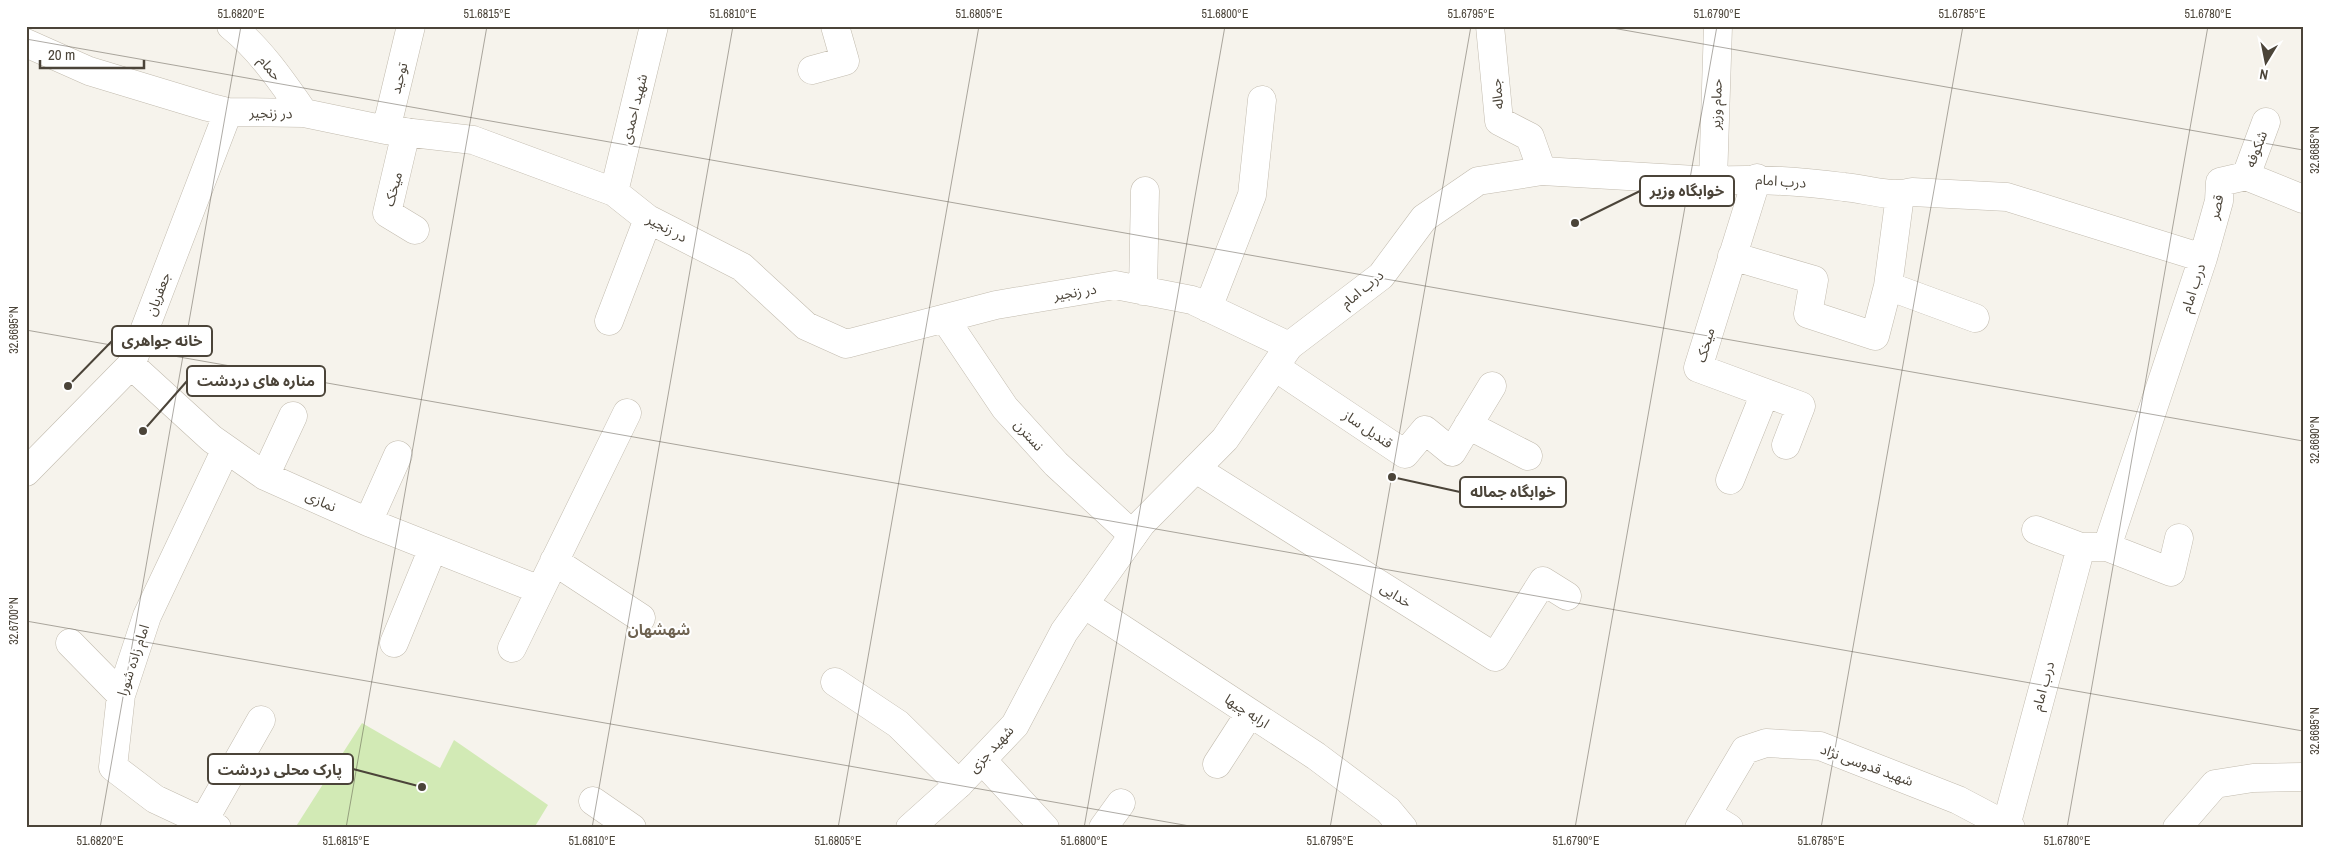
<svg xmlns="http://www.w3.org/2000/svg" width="2329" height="854" viewBox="0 0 2329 854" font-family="'Archivo Narrow','Noto Sans Arabic',sans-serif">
	<rect width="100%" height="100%" fill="#f6f3ec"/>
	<path fill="#d2eab5" d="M362 723 440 768 454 740 548 805 534 828H295Z"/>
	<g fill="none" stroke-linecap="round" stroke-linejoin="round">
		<defs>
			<path id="minor" d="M231 26C260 49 283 83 304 113
				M1490 26 1499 121 1530 137 1542 171
				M1718 26 1713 181C1758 178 1799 181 1844 187 1867 189 1890 198 1912 192L2007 197 2203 258
				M26 43 89 71 208 107 228 112 304 113 386 130 473 140 614 192 648 219 742 267 806 326 846 344 996 305 1115 285 1192 300 1289 346
				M812 70 845 61 835 26
				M386 130 411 26
				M406 132 387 213 415 230
				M2246 176 2266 122
				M1757 178 1698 368 1801 406 1786 445
				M614 192 654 26
				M1732 256 1814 280 1808 314 1875 336 1888 286 1900 195
				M1888 286 1975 318
				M1143 291 1145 191
				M1208 308 1252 195 1262 100
				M945 319 1005 408 1056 464 1133 535
				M609 321 648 219
				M131 365 212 439 265 476 368 522 540 590
				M1275 367 1405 454 1425 430 1452 452 1492 386
				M1468 425 1528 456
				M1196 469 1495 657 1543 581 1567 596
				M26 472 131 365 228 112
				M265 476 293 416
				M1730 480 1765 393
				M368 522 398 455
				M2036 530 2081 547H2107L2171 572 2179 538
				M2107 547 2203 258 2219 201 2220 182 2246 176 2303 199
				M554 561 641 618
				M1084 604 1316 756 1388 810 1403 828
				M70 643 121 695
				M394 643 433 548
				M512 648 627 413
				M835 682 898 724 959 784
				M982 760 1045 828
				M1217 764 1250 713
				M593 801 632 828
				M1708 815 1729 828
				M203 822 261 720
				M2006 826 2081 547
				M217 828 155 799 113 767 121 695 147 616 226 449
				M1103 828 1121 803
				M1699 828 1745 750 1766 743 1820 746 1958 800 2011 828
				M2177 828 2215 784 2253 778 2303 777"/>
			<path id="tertiary" d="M910 828 959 784 1015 725 1064 632 1141 524 1225 439 1289 346 1381 276 1424 218 1478 181 1542 171 1713 181"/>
		</defs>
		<use href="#minor" stroke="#c2bbae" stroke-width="29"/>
		<use href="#tertiary" stroke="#c2bbae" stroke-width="29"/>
		<use href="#minor" stroke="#fff" stroke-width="28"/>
		<use href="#tertiary" stroke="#fff" stroke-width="28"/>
	</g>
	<path fill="none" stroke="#4b4439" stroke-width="1" stroke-opacity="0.45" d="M1601 26 2303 150M26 39 2303 441M26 330 2303 731M26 621 1201 828M100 828 241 26M346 828 487 26M592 828 733 26M838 828 979 26M1084 828 1225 26M1330 828 1471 26M1575 828 1717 26M1821 828 1963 26M2067 828 2208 26"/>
	<g text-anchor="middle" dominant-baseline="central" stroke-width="4" stroke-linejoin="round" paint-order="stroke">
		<g font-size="14" fill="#4b4439" stroke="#fff">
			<text transform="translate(270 68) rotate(50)">حمام</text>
			<text transform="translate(399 78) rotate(-76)">توحید</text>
			<text transform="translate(1497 94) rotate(-96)">جماله</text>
			<text transform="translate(1716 104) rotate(-88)">حمام وزیر</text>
			<text transform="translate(634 109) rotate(-76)">شهید احمدی</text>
			<text transform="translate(271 113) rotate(1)">در زنجیر</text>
			<text transform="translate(2256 149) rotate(-69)">شکوفه</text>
			<text transform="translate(1781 181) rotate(4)">درب امام</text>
			<text transform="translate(393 189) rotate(-75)">میخک</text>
			<text transform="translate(2216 207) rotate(-78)">قصر</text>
			<text transform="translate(667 228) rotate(28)">در زنجیر</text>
			<text transform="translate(2193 288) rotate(-72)">درب امام</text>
			<text transform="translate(1362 289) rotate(-40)">درب امام</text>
			<text transform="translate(1075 292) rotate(-9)">در زنجیر</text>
			<text transform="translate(158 294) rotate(-69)">جعفریان</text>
			<text transform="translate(1705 345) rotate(-74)">میخک</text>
			<text transform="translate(1368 429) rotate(34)">قندیل ساز</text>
			<text transform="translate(1029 435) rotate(48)">نسترن</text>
			<text transform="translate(321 501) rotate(24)">نمازی</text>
			<text transform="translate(1396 595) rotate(32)">خدایی</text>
			<text transform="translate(133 660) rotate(-72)">امام زاده شورا</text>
			<text transform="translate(2043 686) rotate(-75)">درب امام</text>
			<text transform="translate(1247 711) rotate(33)">ارابه چیها</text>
			<text transform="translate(991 749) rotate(-47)">شهید جزی</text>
			<text transform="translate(1867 765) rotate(20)">شهید قدوسی نژاد</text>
		</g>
		<g font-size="15" font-weight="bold" fill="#6e6250" stroke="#fff">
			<text x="659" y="629">شهشهان</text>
		</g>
	</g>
	<path fill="none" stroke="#4b4439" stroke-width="2" d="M1575 223L1640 191M68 386L112 341M143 431L187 381M1392 477L1460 492M422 787L353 769"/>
	<g fill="#4b4439" stroke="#fff" stroke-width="2">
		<circle cx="1575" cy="223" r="5"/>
		<circle cx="68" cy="386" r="5"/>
		<circle cx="143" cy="431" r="5"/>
		<circle cx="1392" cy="477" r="5"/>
		<circle cx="422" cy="787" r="5"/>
	</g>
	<g fill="#fff" stroke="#4b4439" stroke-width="2">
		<rect x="1640" y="176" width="94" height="30" rx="5"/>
		<rect x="112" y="326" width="100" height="30" rx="5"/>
		<rect x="187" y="366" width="138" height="30" rx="5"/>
		<rect x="1460" y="477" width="106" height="30" rx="5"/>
		<rect x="208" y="754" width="145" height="30" rx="5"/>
	</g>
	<g font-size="15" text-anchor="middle" font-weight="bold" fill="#4b4439">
		<text x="1687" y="196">خوابگاه وزیر</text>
		<text x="162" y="346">خانه جواهری</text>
		<text x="256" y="386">مناره های دردشت</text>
		<text x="1513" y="497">خوابگاه جماله</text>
		<text x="280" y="775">پارک محلی دردشت</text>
	</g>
	<rect width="2329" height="854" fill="none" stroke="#ffffff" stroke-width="55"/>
	<g transform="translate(2266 62) rotate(190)" stroke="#ffffff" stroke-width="4" paint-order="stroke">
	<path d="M0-4L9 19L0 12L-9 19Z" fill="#4b4439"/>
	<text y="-8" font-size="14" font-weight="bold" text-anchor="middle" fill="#4b4439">N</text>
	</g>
	<path d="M40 60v8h104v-8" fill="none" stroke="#4b4439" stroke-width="2.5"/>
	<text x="48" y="60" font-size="15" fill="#4b4439" stroke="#ffffff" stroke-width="4" paint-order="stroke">20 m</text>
	<rect x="28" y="28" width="2274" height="798" fill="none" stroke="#4b4439" stroke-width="2"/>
	<g font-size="12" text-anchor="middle" fill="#4b4439">
		<text x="241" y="18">51.6820°E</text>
		<text x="487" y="18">51.6815°E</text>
		<text x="733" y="18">51.6810°E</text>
		<text x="979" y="18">51.6805°E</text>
		<text x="1225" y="18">51.6800°E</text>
		<text x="1471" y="18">51.6795°E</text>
		<text x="1717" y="18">51.6790°E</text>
		<text x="1962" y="18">51.6785°E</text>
		<text x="2208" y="18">51.6780°E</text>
		<text transform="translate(2315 150) rotate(-90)" y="4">32.6685°N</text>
		<text transform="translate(14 330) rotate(-90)" y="4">32.6695°N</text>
		<text transform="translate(2315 440) rotate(-90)" y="4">32.6690°N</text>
		<text transform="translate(14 621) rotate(-90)" y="4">32.6700°N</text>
		<text transform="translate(2315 731) rotate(-90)" y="4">32.6695°N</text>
		<text x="100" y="845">51.6820°E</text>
		<text x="346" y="845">51.6815°E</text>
		<text x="592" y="845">51.6810°E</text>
		<text x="838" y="845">51.6805°E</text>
		<text x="1084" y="845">51.6800°E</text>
		<text x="1330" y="845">51.6795°E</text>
		<text x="1576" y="845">51.6790°E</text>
		<text x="1821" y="845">51.6785°E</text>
		<text x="2067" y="845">51.6780°E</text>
	</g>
</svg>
